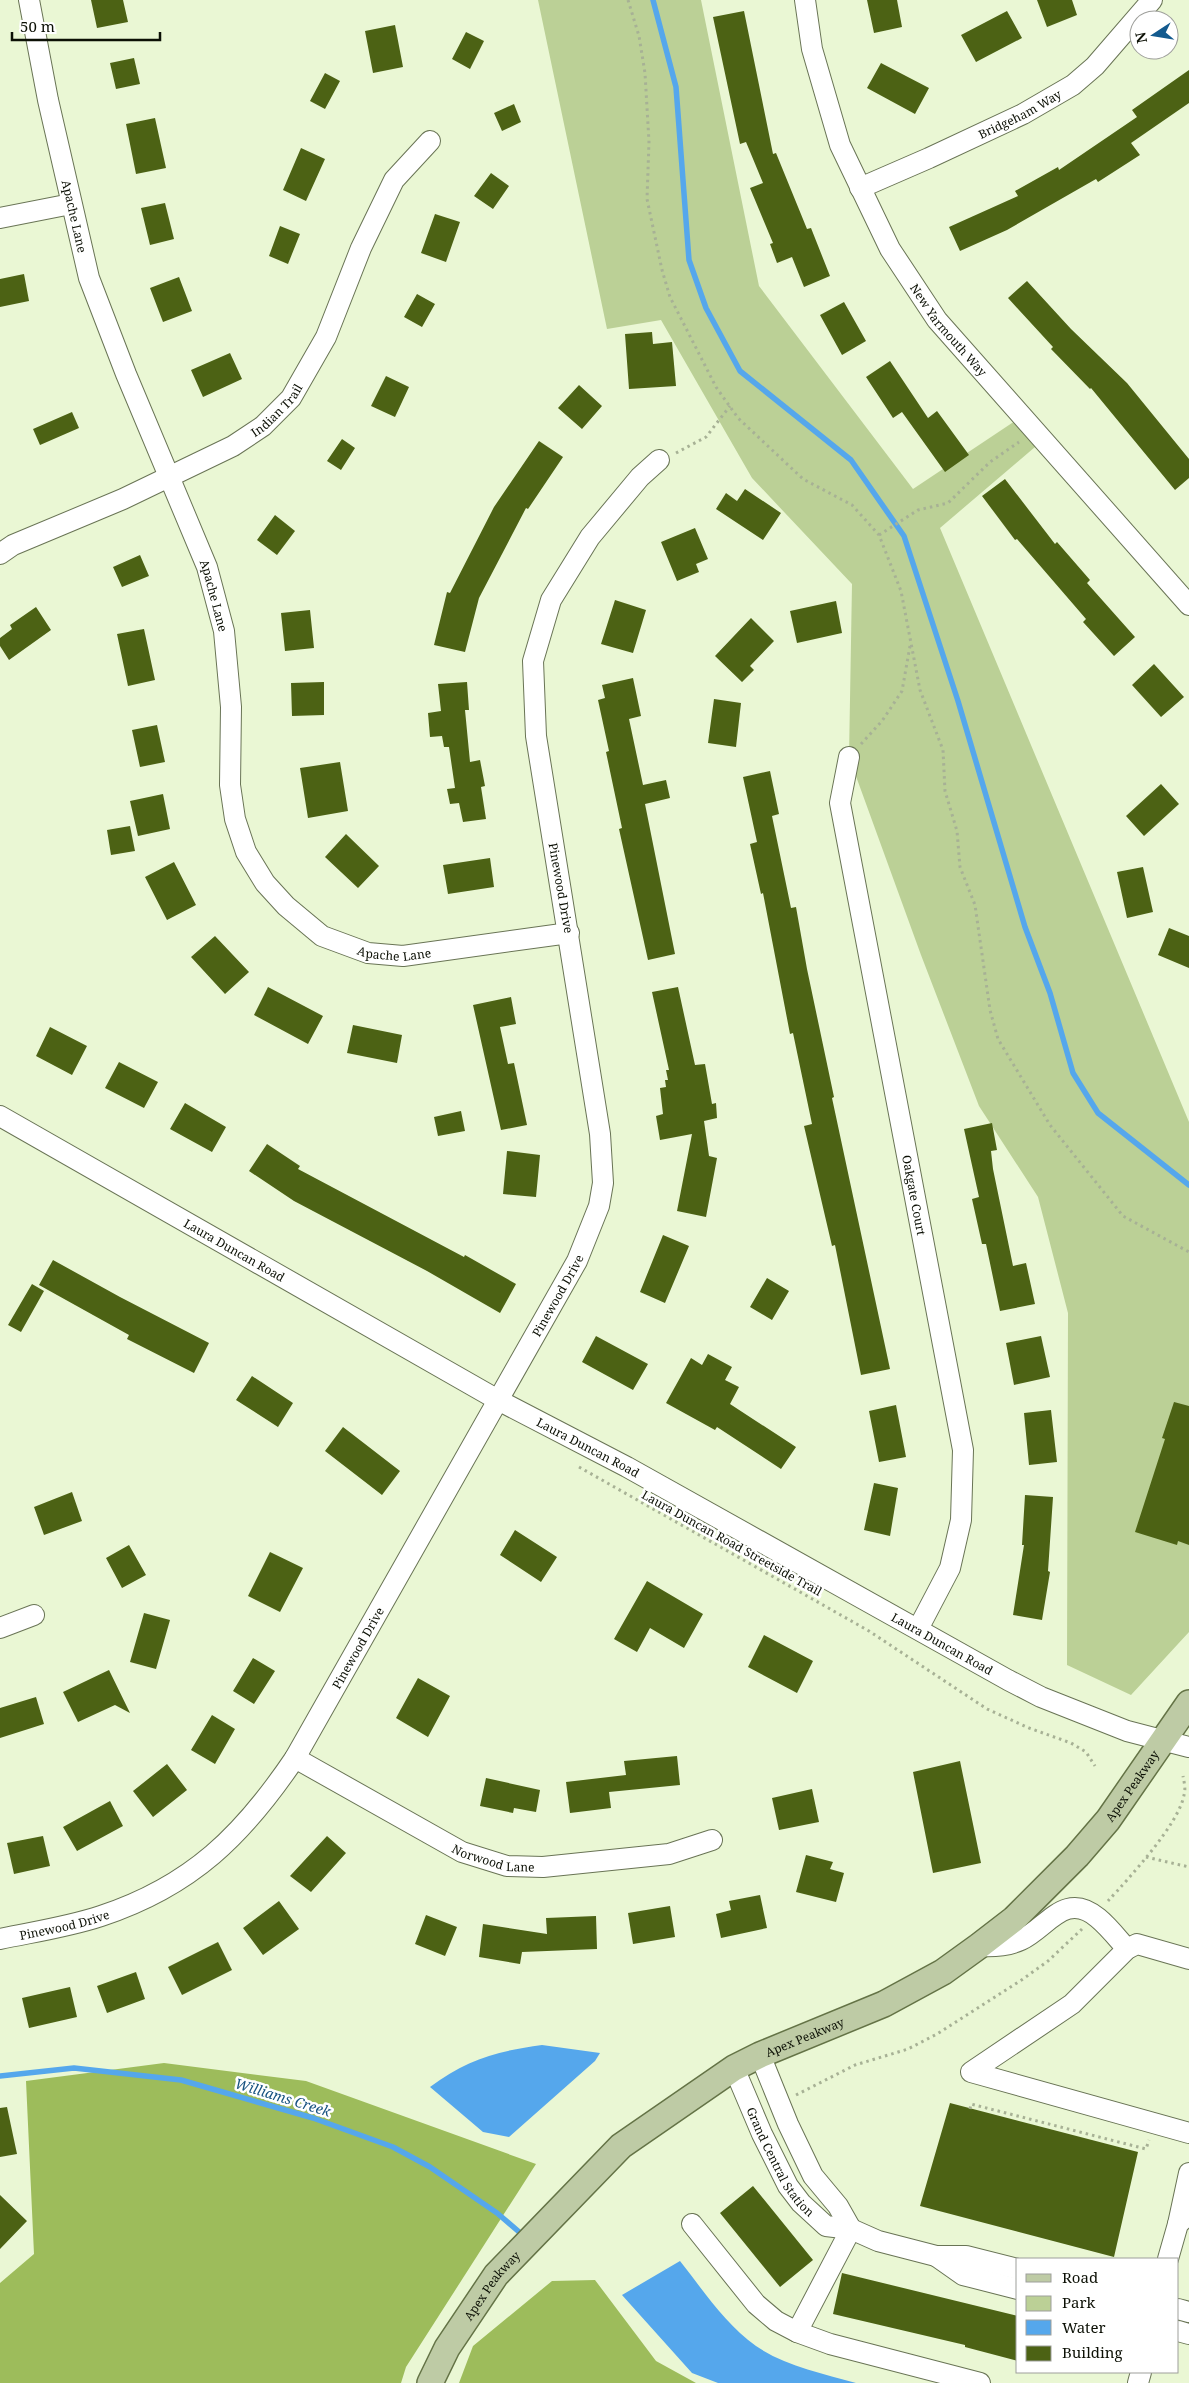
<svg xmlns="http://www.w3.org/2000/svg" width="1189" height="2383" viewBox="0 0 1189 2383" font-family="'Noto Serif',serif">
	<rect width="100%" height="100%" fill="#eaf7d4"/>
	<path fill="#bbd096" d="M538 0H701L759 286 913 489 1021 417 1042 441 940 528 1189 1122V1632L1131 1695 1067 1665 1068 1313 1038 1197 979 1106 921 955 849 757 852 584 752 478 661 320 607 329Z"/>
	<path fill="#9dbc5b" d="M164 2063 306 2081 536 2164 406 2367 401 2383H0V2283L34 2254 26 2081Z
		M595 2280 656 2361 696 2383H459L473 2346 552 2281Z"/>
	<path fill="#55a7ec" d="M542 2045 600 2053 595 2061 509 2137 483 2132 430 2087C466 2060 497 2051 542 2045Z
		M680 2261C703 2290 725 2324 756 2346 785 2366 822 2373 856 2383H718L692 2373 622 2295Z"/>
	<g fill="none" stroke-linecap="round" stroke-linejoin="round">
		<path stroke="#55a7ec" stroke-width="5.5" d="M653 0 676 87 689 260 706 308 740 371 851 460 904 536 958 701 1025 927 1050 993 1073 1073 1098 1113 1189 1185
			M0 2076 74 2068 181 2080 313 2118 393 2147 430 2167 497 2213 525 2237"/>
	</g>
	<path fill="#4c6214" d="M91 0H123L128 22 97 28Z
		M867 0H897L902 27 874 33Z
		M1037 0H1072L1077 15 1047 27Z
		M744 11 773 154 776 153 807 229 811 228 830 276 804 287 792 257 777 263 770 244 773 243 750 188 763 183 746 142 740 144 713 17Z
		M1007 11 1022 38 976 62 961 35Z
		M395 25 403 67 373 73 365 31Z
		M466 32 484 41 470 69 452 59Z
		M134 58 140 84 116 89 110 63Z
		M881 63 929 88 915 114 867 88Z
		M1189 70V103L1131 143 1140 155 1098 182 1096 179 1007 230 960 251 949 227 1018 196 1015 191 1058 167 1059 170 1137 117 1132 110Z
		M325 73 340 81 325 109 310 101Z
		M514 104 521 122 502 131 494 113Z
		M155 118 166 168 136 174 126 124Z
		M301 148 325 159 306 201 283 190Z
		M491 173 509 186 493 209 474 196Z
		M165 203 174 239 150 245 141 208Z
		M435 214 460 222 446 262 421 253Z
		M280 226 300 234 288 264 269 256Z
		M24 274 29 301 0 307V279Z
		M179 277 192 311 163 322 150 288Z
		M1027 281 1071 329 1127 383 1189 459V478L1175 490 1091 388 1090 389 1051 349 1053 347 1008 298Z
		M417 294 435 304 422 327 404 317Z
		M844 302 866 341 842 355 820 315Z
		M652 332 653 344 672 342 676 386 629 389 625 334Z
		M230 353 242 379 203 397 191 370Z
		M890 361 928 418 937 411 969 455 945 472 902 412 893 418 866 377Z
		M386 376 409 387 395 417 371 406Z
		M579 385 602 406 582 429 558 408Z
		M72 412 79 428 40 445 33 429Z
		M342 439 355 448 341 470 327 461Z
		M539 441 563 457 528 509 526 508 479 598 465 652 434 645 447 592 450 593 494 507Z
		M1005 479 1055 544 1057 542 1090 580 1087 583 1135 637 1114 656 1083 622 1086 619 1017 539 1015 540 982 496Z
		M745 489 781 513 763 540 716 509 726 493 737 501Z
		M275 515 295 531 277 555 257 540Z
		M695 528 708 559 696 564 699 572 677 581 661 542Z
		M140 555 149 576 122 587 113 567Z
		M615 600 646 610 633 653 601 644Z
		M836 601 842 633 797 643 790 611Z
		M36 607 51 630 9 660 0 646V638L12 629 10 625Z
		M310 610 314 648 285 651 281 613Z
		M751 618 774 641 750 666 754 670 742 682 715 656Z
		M144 629 155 680 128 686 117 634Z
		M1154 664 1184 697 1161 717 1132 685Z
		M633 678 641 716 629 719 643 785 666 780 670 798 645 804 675 954 648 960 619 829 622 828 606 752 609 751 598 700 605 698 602 685Z
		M324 682V715L292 716 291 683Z
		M467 682 469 710H465L470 762 480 760 485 786 481 787 486 819 463 822 459 803 450 804 447 789 455 788 449 747H444L442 736 430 737 428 713 441 711 438 684Z
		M714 699 741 703 736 747 708 743Z
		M157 725 165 762 140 767 132 730Z
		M340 762 348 811 308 818 300 768Z
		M770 771 779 814 772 816 791 908 796 907 807 969 834 1097 832 1098 890 1369 861 1375 835 1245 832 1246 804 1126 812 1124 793 1033 790 1034 763 893 761 894 750 844 757 842 743 777Z
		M1161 784 1179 804 1144 836 1126 816Z
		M163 794 170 829 138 836 130 801Z
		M130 826 135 851 111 855 107 830Z
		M346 834 379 866 358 888 325 857Z
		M490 858 494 887 448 894 443 865Z
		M174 862 196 905 167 920 145 877Z
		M1143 867 1153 912 1127 918 1117 872Z
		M1169 928 1189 936V968L1158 955Z
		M215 936 249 972 225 994 191 957Z
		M268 987 323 1016 308 1044 254 1015Z
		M678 987 695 1065 705 1064 712 1104 716 1103 717 1118 704 1121 709 1156 717 1158 706 1217 677 1211 692 1134 660 1140 656 1116 663 1114 660 1088 666 1087 665 1080H668L666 1070H669L652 992Z
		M511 997 516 1024 500 1027 508 1064 514 1063 527 1125 501 1130 473 1005Z
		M353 1025 402 1035 397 1063 347 1053Z
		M50 1027 87 1046 72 1075 36 1056Z
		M119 1062 158 1082 144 1108 105 1088Z
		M185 1103 226 1127 212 1152 170 1129Z
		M461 1111 465 1131 438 1136 434 1117Z
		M992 1123 997 1150 991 1151 993 1169 1013 1266 1026 1263 1035 1304 1000 1311 986 1244H982L972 1199 979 1197 964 1129Z
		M267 1144 300 1166 298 1169 464 1257 465 1255 516 1284 500 1313 427 1271 294 1201 249 1171Z
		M507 1151 540 1155 536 1197 503 1194Z
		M663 1235 689 1246 665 1303 640 1292Z
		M53 1260 120 1297 209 1343 194 1373 127 1339 129 1335 39 1285Z
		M767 1278 789 1291 772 1320 750 1307Z
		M32 1284 44 1291 21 1332 8 1325Z
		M596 1336 648 1364 633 1390 582 1362Z
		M1041 1336 1050 1377 1014 1385 1006 1343Z
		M708 1354 732 1367 725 1380 739 1387 730 1404 796 1447 781 1469 717 1427 715 1430 666 1403 691 1358 702 1365Z
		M252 1376 293 1403 278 1427 236 1400Z
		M1174 1402 1189 1406V1545L1178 1541 1177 1545 1135 1532 1165 1439 1162 1438Z
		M896 1405 906 1457 879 1462 869 1411Z
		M1051 1410 1057 1462 1029 1465 1024 1413Z
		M343 1427 400 1471 382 1495 325 1451Z
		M874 1483 898 1488 890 1536 864 1530Z
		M72 1492 82 1521 44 1535 34 1507Z
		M1025 1495 1053 1497 1048 1571 1050 1572 1042 1620 1013 1615 1024 1545H1022Z
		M515 1530 557 1557 541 1582 500 1555Z
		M129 1545 146 1575 122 1588 106 1558Z
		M270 1552 303 1568 280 1612 248 1596Z
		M647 1581 703 1614 684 1648 650 1628 637 1652 614 1639Z
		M144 1613 170 1620 156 1669 130 1662Z
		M764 1635 813 1661 797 1693 748 1667Z
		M253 1658 275 1671 254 1704 233 1691Z
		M109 1670 130 1713 115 1705 78 1722 63 1692Z
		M418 1678 450 1696 428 1737 396 1718Z
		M36 1697 44 1724 0 1738V1708Z
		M212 1715 235 1729 215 1764 191 1750Z
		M677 1756 680 1785 609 1792 611 1808 570 1813 566 1782 626 1775 624 1761Z
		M960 1761 981 1863 933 1873 913 1772Z
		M167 1764 187 1790 153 1817 133 1791Z
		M486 1778 540 1790 536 1812 514 1808 513 1813 480 1806Z
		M812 1789 819 1822 779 1830 772 1798Z
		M110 1801 123 1826 77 1851 63 1827Z
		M43 1836 50 1866 14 1874 7 1843Z
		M327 1836 346 1853 311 1892 290 1876Z
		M806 1855 833 1862 830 1869 844 1873 836 1902 796 1892Z
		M760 1895 767 1928 721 1938 716 1914 731 1910 729 1901Z
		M279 1901 299 1929 263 1955 243 1928Z
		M670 1906 675 1937 633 1944 628 1913Z
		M426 1915 457 1927 445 1956 415 1944Z
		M596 1916 597 1949 522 1952 520 1964 479 1957 483 1924 547 1934 546 1918Z
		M218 1942 232 1970 182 1995 168 1967Z
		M136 1972 145 1999 107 2013 97 1986Z
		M70 1987 77 2017 29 2028 22 1998Z
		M950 2103 1138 2152 1114 2257 920 2206Z
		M7 2107 17 2154 0 2157V2108Z
		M753 2186 813 2260 780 2287 720 2213Z
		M0 2195 27 2221 0 2249Z
		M842 2273 1018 2316V2361L965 2347V2345L833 2314Z"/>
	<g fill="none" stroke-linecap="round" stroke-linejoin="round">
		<defs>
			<g id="minor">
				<path id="s1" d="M29 0 48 100 89 278 126 374 207 567 224 631 231 707 230 785 235 819 246 852 265 883 286 906 322 936 368 953 403 956 569 933"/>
				<path id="s2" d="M805 0 812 49 840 145 890 249 937 320 1189 605"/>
				<path id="s3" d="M860 188 929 158 1023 114 1073 85 1095 66 1152 0"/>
				<path d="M0 218 71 204"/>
				<path id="s4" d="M0 554 13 545 123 499 233 446 263 426 291 398 326 337 361 248 394 180 430 141"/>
				<path id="s5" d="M849 757 840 803 963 1450 961 1520 950 1568 918 1629"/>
				<path id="s6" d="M0 1116 498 1400 627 1467 1008 1680 1041 1697 1127 1731 1189 1747"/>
				<path d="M0 1628 34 1615"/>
				<path id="s7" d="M295 1758 462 1852 507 1866 543 1867 669 1854 712 1840"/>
				<path id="s8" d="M0 1939C33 1932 68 1927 101 1916 192 1886 243 1835 295 1758L577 1261 599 1206 603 1183 600 1134 536 736 533 661 551 600 590 537 640 477 659 460"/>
				<path d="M979 1946C994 1947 1008 1946 1021 1940 1047 1928 1065 1890 1098 1918 1109 1927 1118 1939 1127 1949"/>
				<path d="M1189 1959 1137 1944 1127 1949 1072 2004 971 2072 1189 2133"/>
				<path d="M760 2055 788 2124 813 2176 838 2206 851 2229"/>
				<path id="s9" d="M734 2068 762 2134 788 2186 801 2203 826 2226 851 2229 878 2241 936 2256H966L1018 2269"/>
				<path d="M692 2224 756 2304 776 2321 797 2332 830 2344 980 2383"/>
				<path d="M1178 2224 1189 2173"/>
				<path d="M936 2256 963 2275 1018 2289"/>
				<path d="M1168 2259 1178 2224 1187 2216"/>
				<path d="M1178 2309 1189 2312"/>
				<path d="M1178 2331 1189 2334"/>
				<path d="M797 2332 851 2229"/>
				<path d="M1138 2383 1141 2372"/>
			</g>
			<g id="major">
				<path id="s10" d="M430 2383 447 2348 496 2275 621 2146 734 2068 760 2055 884 2004 943 1972 979 1946 1014 1919 1077 1856 1108 1820 1189 1703"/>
			</g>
		</defs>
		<use href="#minor" stroke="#697455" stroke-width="22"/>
		<use href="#major" stroke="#647346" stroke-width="28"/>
		<path stroke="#a7b195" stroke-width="3" stroke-dasharray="2.5 4" stroke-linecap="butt" d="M628 0 639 36 645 73 649 142 647 199 662 270 670 297 716 387 738 418 803 479 852 505 879 535 901 591 920 690 943 750 945 791 957 831 960 867 975 905 990 1010 998 1039 1050 1125 1123 1216 1189 1252
			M676 453 706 437 730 406
			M879 535 918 510 948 503 990 462 1019 442
			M861 744 882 721 902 691 910 646
			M579 1467 869 1631 987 1709 1029 1728 1071 1743 1086 1752 1095 1766
			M1146 1857 1189 1867
			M1108 1901C1129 1878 1179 1824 1184 1795 1186 1789 1184 1782 1183 1776
			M796 2095 855 2065 908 2049 937 2034 1023 1979 1048 1961 1082 1929
			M970 2109 971 2104 1146 2149 1149 2140"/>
		<use href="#minor" stroke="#fff" stroke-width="20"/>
		<use href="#major" stroke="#becba5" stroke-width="25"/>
	</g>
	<g text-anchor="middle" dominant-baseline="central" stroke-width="5" stroke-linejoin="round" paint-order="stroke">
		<g font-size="12" fill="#0c1005" stroke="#fff">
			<text stroke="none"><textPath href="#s3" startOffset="176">Bridgeham Way</textPath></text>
			<text stroke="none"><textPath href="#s1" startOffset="221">Apache Lane</textPath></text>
			<text stroke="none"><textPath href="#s2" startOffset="365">New Yarmouth Way</textPath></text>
			<text stroke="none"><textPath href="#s4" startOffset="314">Indian Trail</textPath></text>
			<text stroke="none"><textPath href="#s1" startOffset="626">Apache Lane</textPath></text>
			<text transform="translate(561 888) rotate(80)">Pinewood Drive</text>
			<text stroke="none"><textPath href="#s1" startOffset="1076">Apache Lane</textPath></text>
			<text stroke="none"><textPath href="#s5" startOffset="446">Oakgate Court</textPath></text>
			<text stroke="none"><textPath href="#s6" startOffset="270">Laura Duncan Road</textPath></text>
			<text stroke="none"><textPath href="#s8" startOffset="891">Pinewood Drive</textPath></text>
			<text stroke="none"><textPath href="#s6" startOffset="675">Laura Duncan Road</textPath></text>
			<text transform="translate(732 1543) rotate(29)">Laura Duncan Road Streetside Trail</text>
			<text stroke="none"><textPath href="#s6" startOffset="1080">Laura Duncan Road</textPath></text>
			<text stroke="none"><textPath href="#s8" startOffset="486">Pinewood Drive</textPath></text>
			<text stroke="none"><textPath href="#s10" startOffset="941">Apex Peakway</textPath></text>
			<text stroke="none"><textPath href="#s7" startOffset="224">Norwood Lane</textPath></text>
			<text stroke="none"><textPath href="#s8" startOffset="66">Pinewood Drive</textPath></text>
			<text stroke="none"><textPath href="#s10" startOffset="521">Apex Peakway</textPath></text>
			<text stroke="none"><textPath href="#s9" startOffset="105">Grand Central Station</textPath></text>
			<text stroke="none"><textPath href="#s10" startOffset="116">Apex Peakway</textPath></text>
		</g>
		<g font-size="14" font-style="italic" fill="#175280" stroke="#fff">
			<text transform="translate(283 2097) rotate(17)">Williams Creek</text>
		</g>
	</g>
	<rect x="1016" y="2258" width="162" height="115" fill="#ffffff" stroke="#9e9f9b"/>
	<rect x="1026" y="2274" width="25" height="8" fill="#becba5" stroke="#9e9f9b"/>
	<text x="1062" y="2283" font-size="15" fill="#0c1005">Road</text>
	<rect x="1026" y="2296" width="25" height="15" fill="#bbd096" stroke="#9e9f9b"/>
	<text x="1062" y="2308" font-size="15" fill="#0c1005">Park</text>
	<rect x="1026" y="2320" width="25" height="15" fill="#55a7ec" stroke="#9e9f9b"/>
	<text x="1062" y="2333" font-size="15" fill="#0c1005">Water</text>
	<rect x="1026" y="2346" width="25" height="15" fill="#4c6214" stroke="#9e9f9b"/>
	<text x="1062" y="2358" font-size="15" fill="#0c1005">Building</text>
	<g transform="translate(1154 35) rotate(258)"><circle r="24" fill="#ffffff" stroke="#9e9f9b"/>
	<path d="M0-4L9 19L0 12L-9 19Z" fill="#135a8e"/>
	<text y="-8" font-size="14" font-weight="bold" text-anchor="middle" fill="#0c1005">N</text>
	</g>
	<path d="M12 32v8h148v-8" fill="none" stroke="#0c1005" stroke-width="2.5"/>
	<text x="20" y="32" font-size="15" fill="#0c1005" stroke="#ffffff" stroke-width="4" paint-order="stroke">50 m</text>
</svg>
